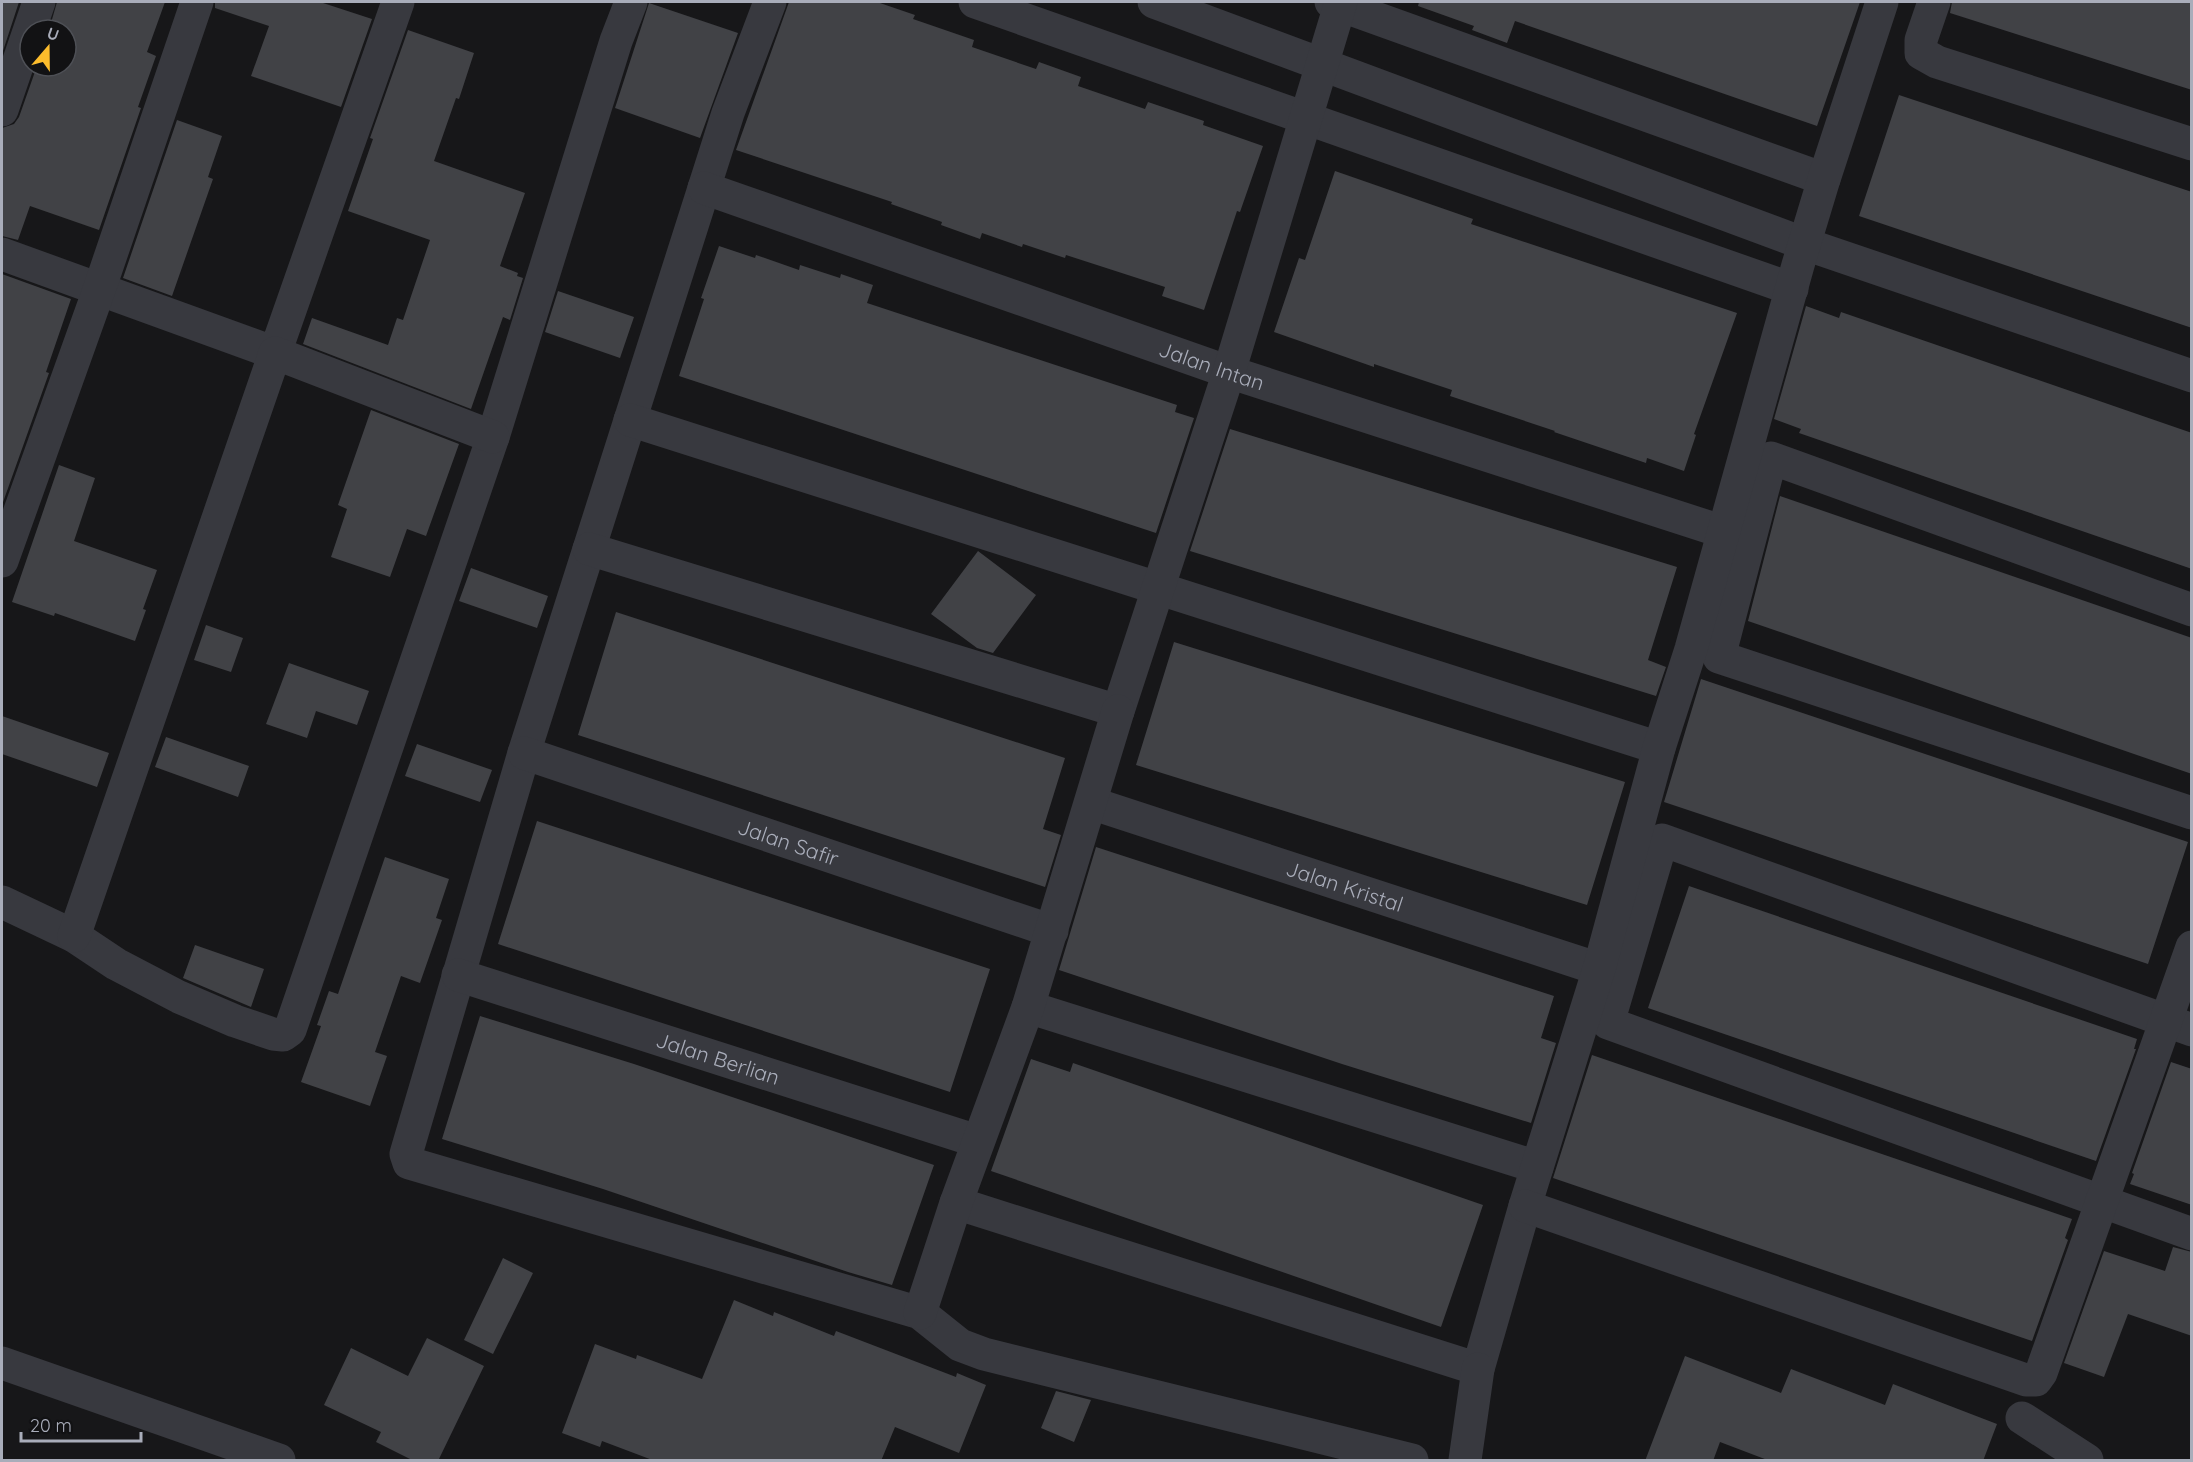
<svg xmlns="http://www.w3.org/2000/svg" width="2193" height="1462" viewBox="0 0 2193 1462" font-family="Quicksand,sans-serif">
	<rect width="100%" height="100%" fill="#171719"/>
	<path fill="#414246" d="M2 2H19L2 54Z
		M57 2H165L147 52 156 56 138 107 141 108 99 230 30 206 18 240 2 236V128L14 124 19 117 37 66H66V30H49Z
		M215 2H320L372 19 341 107 251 76 269 26 215 8Z
		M789 2H877L915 15 913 19 974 40 972 47 1036 69 1039 62 1081 77 1078 86 1145 109 1148 102 1204 121 1203 125 1263 146 1240 212 1237 211 1204 310 1162 296 1165 287 1066 255 1065 258 1023 244 1022 247 982 233 980 239 941 225 942 222 891 204 892 202 736 150Z
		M1419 2H1860L1817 126 1515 21 1507 43 1472 30 1474 26 1418 6Z
		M1952 2H2192V90L1950 13Z
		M649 3 738 33 700 138 615 108Z
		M408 30 474 53 459 99 456 98 434 161 525 193 500 266 518 273 517 276 523 278 510 320 503 317 471 409 303 344 312 318 388 345 397 318 403 320 430 240 348 211 373 139 370 138Z
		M1899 95 2192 192V328L1859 216Z
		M177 120 222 136 208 177 213 179 172 296 123 278Z
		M1335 171 1473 219 1471 224 1737 313 1694 434 1696 435 1684 471 1647 458 1646 463 1554 432 1555 431 1450 396 1452 390 1374 364V367L1274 332 1299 258 1305 260Z
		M719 246 755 258 756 255 799 270 800 265 840 278 841 274 873 285 867 303 1177 405 1175 412 1194 418 1156 533 679 376 704 299 701 298Z
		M2 274 71 299 46 372 49 373 2 505Z
		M558 291 634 317 620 358 545 332Z
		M1806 306 1839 318 1841 312 2192 433V569L1799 433 1801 429 1774 419Z
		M371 410 459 444 426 536 407 529 390 577 331 557 347 509 338 505Z
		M1230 429 1677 567 1648 660 1666 667 1656 696 1190 551Z
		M59 465 95 478 74 541 157 570 143 609 146 610 135 641 55 613 54 616 12 602Z
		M1780 496 2192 638V774L1748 621Z
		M978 551 1036 595 993 653 977 648 931 614Z
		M471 568 548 596 537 628 459 601Z
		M616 612 1065 758 1043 829 1061 835 1045 887 578 735Z
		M206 625 243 638 231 672 194 660Z
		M1174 642 1625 782 1587 905 1136 765Z
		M289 663 369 691 357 725 316 711 307 738 266 724Z
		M1701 679 2188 842 2148 964 1664 802Z
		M2 716 109 753 97 787 2 754Z
		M166 737 249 766 238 797 155 767Z
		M417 744 492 770 480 802 405 776Z
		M537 821 990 969 950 1092 498 944Z
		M1096 847 1554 996 1541 1038 1556 1043 1531 1123 1342 1064 1059 970Z
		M385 857 449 879 436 918 442 920 420 983 401 976 375 1052 387 1056 370 1106 301 1082 321 1026 317 1025 329 991 338 994Z
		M1689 886 2137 1039 2134 1049H2136L2096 1161 1648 1008Z
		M195 945 264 969 251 1007 183 978Z
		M480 1016 634 1064 934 1165 892 1285 848 1272 603 1189 442 1139Z
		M1592 1055 2072 1219 2065 1238 2068 1240 2032 1341 1553 1178Z
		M1031 1059 1070 1072 1073 1063 1483 1205 1441 1327 991 1171Z
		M2171 1062 2192 1069V1205L2130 1184 2134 1174 2132 1173Z
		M2173 1247 2192 1252V1336L2128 1314 2104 1377 2064 1363 2104 1251 2165 1271Z
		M503 1258 533 1273 493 1354 464 1340Z
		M734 1300 773 1316 774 1312 834 1336 836 1331 956 1377 957 1373 986 1385 959 1453 895 1427 881 1461H655L602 1441 600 1447 562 1433 595 1344 636 1359 637 1355 702 1379Z
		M427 1338 484 1366 438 1461H414L376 1442 381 1432 324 1405 351 1348 408 1376Z
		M1685 1356 1781 1393 1791 1369 1885 1405 1893 1384 1997 1424 1983 1461H1770L1720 1442 1713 1461H1645Z
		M1056 1391 1091 1400 1074 1442 1041 1428Z"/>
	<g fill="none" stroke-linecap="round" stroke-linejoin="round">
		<g stroke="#38393f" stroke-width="33">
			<path d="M770 2 728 113 524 753 406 1154 409 1163 920 1313 960 1345 984 1354 1412 1460"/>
			<path d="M975 2 1792 289"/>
			<path d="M1154 2 1805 244 2192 376"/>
			<path d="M1331 2 1824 179"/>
			<path d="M1934 2 1921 40V53L1937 62 2192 144"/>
			<path d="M2 110 39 2"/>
			<path id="s1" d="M704 188 1229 372 1724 532"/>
			<path d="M2 254 275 353 398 2"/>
			<path d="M630 420 1659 748"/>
			<path d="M589 549 1118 711 1229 372 1341 2"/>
			<path d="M2 561 99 290 197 2"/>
			<path d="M2192 610 1771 458 1719 657 2192 813"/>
			<path id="s2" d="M524 753 1052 931"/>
			<path id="s3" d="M1091 803 1599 969"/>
			<path d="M2 902 74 936 116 964 179 997 235 1021 273 1034 283 1035 290 1030 493 437 616 41 631 2"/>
			<path d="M74 936 275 353 493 437"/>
			<path id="s4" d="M458 975 977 1141"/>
			<path d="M1028 1007 1537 1167"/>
			<path d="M2192 1030 1662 840 1608 1023 2192 1234"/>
			<path d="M956 1203 1478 1369 1525 1206 1599 969 1659 748 1691 649 1798 265 1824 179 1882 2"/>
			<path d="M1525 1206 2026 1380H2036L2041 1373 2192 947"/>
			<path d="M920 1313 956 1203 1028 1007 1118 711"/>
			<path d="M2 1363 279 1460"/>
			<path d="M2022 1418 2087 1460"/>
			<path d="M1465 1460 1478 1369"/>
		</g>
	</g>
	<g text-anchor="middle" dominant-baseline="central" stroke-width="6" stroke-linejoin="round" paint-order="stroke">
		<g font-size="21" fill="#a9adba" stroke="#121214">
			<text stroke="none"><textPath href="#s1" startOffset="538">Jalan Intan</textPath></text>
			<text stroke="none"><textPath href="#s2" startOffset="279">Jalan Safir</textPath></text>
			<text stroke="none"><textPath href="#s3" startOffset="267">Jalan Kristal</textPath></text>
			<text stroke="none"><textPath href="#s4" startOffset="273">Jalan Berlian</textPath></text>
		</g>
	</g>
	<rect width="2193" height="1462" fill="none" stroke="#a9adba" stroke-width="6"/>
	<g transform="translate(48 48) rotate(20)"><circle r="28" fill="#121214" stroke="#4e5056" stroke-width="1.5"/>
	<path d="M0-4.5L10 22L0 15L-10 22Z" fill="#fcbc2c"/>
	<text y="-9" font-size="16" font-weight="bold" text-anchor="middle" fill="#a9adba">U</text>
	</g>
	<path d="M21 1432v9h120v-9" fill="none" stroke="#a9adba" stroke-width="3"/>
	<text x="30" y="1432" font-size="18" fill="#a9adba" stroke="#121214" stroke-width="4.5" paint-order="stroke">20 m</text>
</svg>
